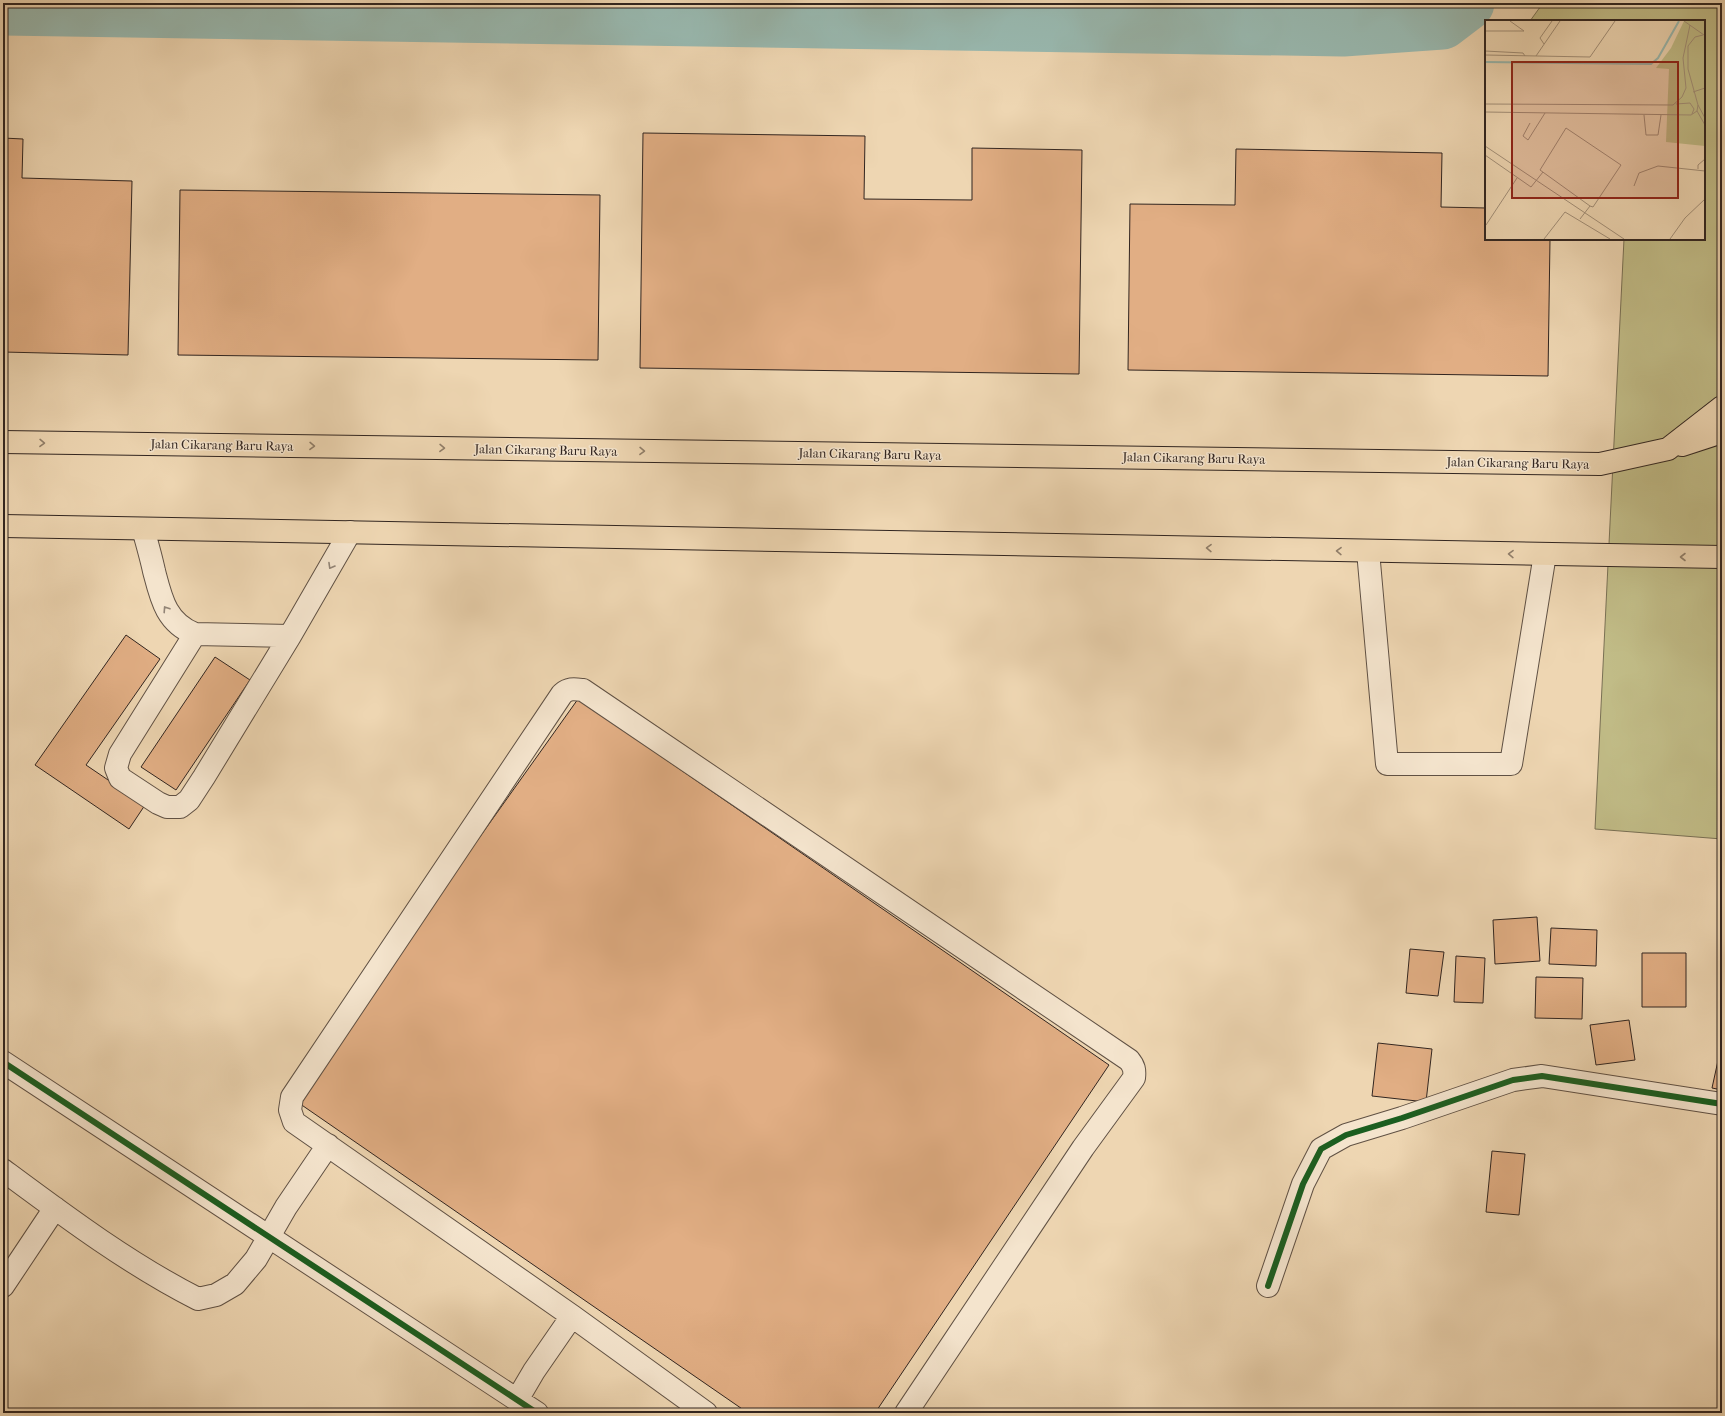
<svg xmlns="http://www.w3.org/2000/svg" width="1725" height="1416" viewBox="0 0 1725 1416" font-family="'IM FELL French Canon',serif">
	<rect width="100%" height="100%" fill="#eed6b2"/>
	<filter id="stains"><feTurbulence type="fractalNoise" baseFrequency=".005" numOctaves="4"/><feColorMatrix values="0 0 0 0 .2 0 0 0 0 .09 0 0 0 0 .02 0 0 0 .5 -.17"/></filter>
	<radialGradient id="worn" r=".72"><stop offset=".6" stop-color="#630" stop-opacity="0"/><stop offset="1" stop-color="#630" stop-opacity=".3"/></radialGradient>
	<path fill="#c1bc87" stroke="#797054" d="M1543 3H1722V839L1595 829 1624 239H1704V21H1530Z"/>
	<g fill="none" stroke-linecap="round" stroke-linejoin="round">
		<path stroke="#99b9b0" stroke-width="55" d="M3 8 1343 29 1442 22 1467 3"/>
	</g>
	<path fill="#e1ae84" stroke="#312520" d="M643 133 865 136 864 199 972 200V148L1082 150 1079 374 640 368Z
		M3 138 23 139 22 178 132 181 128 355 3 352Z
		M1236 149 1442 153 1441 207 1486 208V239H1550L1548 376 1128 370 1130 204 1235 205Z
		M180 190 600 195 598 360 178 355Z
		M126 635 160 659 86 765 145 805 129 829 35 765Z
		M215 657 250 680 176 790 141 767Z
		M578 699 1109 1065 875 1413H748L293 1099Z
		M1537 917 1540 961 1495 964 1493 920Z
		M1551 928 1597 930 1596 966 1549 964Z
		M1410 949 1444 952 1438 996 1406 993Z
		M1642 953H1686V1007H1642Z
		M1456 956 1485 958 1483 1003 1454 1002Z
		M1536 977 1583 978 1582 1019 1535 1018Z
		M1629 1020 1635 1060 1596 1065 1590 1025Z
		M1378 1043 1432 1049 1426 1102 1372 1096Z
		M1719 1056H1722V1090L1712 1088Z
		M1492 1151 1525 1154 1519 1215 1486 1212Z"/>
	<g fill="none" stroke-linecap="round" stroke-linejoin="round">
		<defs>
			<path id="minor" d="M143 529C147 543 151 557 154 571 161 598 166 623 195 634L290 636
				M1368 551 1387 764H1511L1545 554
				M195 634 120 754 116 768 120 778 158 803 167 807H180L189 800 204 777 290 636 350 532
				M3 1062 537 1413
				M3 1170C65 1216 129 1264 198 1299L216 1295 235 1284 256 1259 286 1207 328 1145
				M3 1286 55 1208
				M1268 1286 1303 1184 1321 1149 1346 1135 1402 1118 1513 1080 1542 1076 1722 1104
				M517 1400 534 1371 572 1316
				M706 1413 572 1316 294 1122 290 1110 292 1097 562 694C569 688 574 689 583 690L1129 1060C1134 1066 1135 1070 1134 1078L1083 1148 906 1413"/>
			<path id="major" d="M3 442 1600 464 1668 449 1722 407
				M1682 445 1722 432
				M3 526 1722 557"/>
		</defs>
		<use href="#minor" stroke="#605144" stroke-width="24"/>
		<use href="#major" stroke="#312520" stroke-width="24"/>
		<use href="#minor" stroke="#f4e4cd" stroke-width="22"/>
		<use href="#major" stroke="#eed6b2" stroke-width="22"/>
		<defs>
			<path id="cycleway" d="M3 1062 537 1413
				M1268 1286 1303 1184 1321 1149 1346 1135 1402 1118 1513 1080 1542 1076 1722 1104"/>
		</defs>
		<use href="#cycleway" stroke="#f4e4cd" stroke-width="8"/>
		<use href="#cycleway" stroke="#1b5e20" stroke-width="6"/>
	</g>
	<defs><path id="oneway-chevron" d="M-2-3.5L2.5 0L-2 3.5" fill="none" stroke-width="1.6" stroke-linecap="round" stroke-linejoin="round"/></defs>
	<g stroke="#907e69">
		<use href="#oneway-chevron" transform="translate(42 443) rotate(1)"/>
		<use href="#oneway-chevron" transform="translate(312 446) rotate(1)"/>
		<use href="#oneway-chevron" transform="translate(442 448) rotate(1)"/>
		<use href="#oneway-chevron" transform="translate(642 451) rotate(1)"/>
		<use href="#oneway-chevron" transform="translate(1209 548) rotate(-179)"/>
		<use href="#oneway-chevron" transform="translate(1339 551) rotate(-179)"/>
		<use href="#oneway-chevron" transform="translate(1511 554) rotate(-179)"/>
		<use href="#oneway-chevron" transform="translate(1683 557) rotate(180)"/>
	</g>
	<g stroke="#928476">
		<use href="#oneway-chevron" transform="translate(331 566) rotate(120)"/>
		<use href="#oneway-chevron" transform="translate(166 609) rotate(-123)"/>
	</g>
	<g text-anchor="middle" dominant-baseline="central" stroke-width="3" stroke-linejoin="round" paint-order="stroke">
		<g font-size="13" fill="#312520" stroke="#f4e4cd">
			<text transform="translate(222 445) rotate(1)">Jalan Cikarang Baru Raya</text>
			<text transform="translate(546 450) rotate(1)">Jalan Cikarang Baru Raya</text>
			<text transform="translate(870 454) rotate(1)">Jalan Cikarang Baru Raya</text>
			<text transform="translate(1194 458) rotate(1)">Jalan Cikarang Baru Raya</text>
			<text transform="translate(1518 463) rotate(1)">Jalan Cikarang Baru Raya</text>
		</g>
	</g>
	<g transform="translate(1485 20)">
		<rect width="220" height="220" fill="#eed6b2"/>
		<path d="M199 1H220V126L181 122 184 49 171 48 186 28Z" fill="#c1bc87"/>
		<path fill="none" stroke="#99b9b0" stroke-width="2" d="M0 42 166 44 173 38 194 1"/>
		<path fill="none" stroke="#a28f78" stroke-width="1" d="M199 1 219 15M0 11H39L25 1M59 24 55 18 67 1M0 31 38 33 40 36M0 35 105 37 130 1M51 36 75 1M208 72 220 68M0 84 188 85 197 77 201 68 198 38 205 5M191 84 205 83 209 89 207 94M213 85 220 98M212 91 220 105M0 92 206 95 212 91 213 85 203 49V26L210 17 218 15M159 95 161 115H173L176 95M45 103 38 116 43 120 60 93M0 126 139 219M0 135 46 167 58 152M213 149V145L220 139M149 166 154 153 173 146 220 151M95 199 105 186 108 187 136 145 81 108 55 150 105 186M1 205 32 158M59 219 80 192 125 219M185 219 200 198 220 179"/>
		<path fill="#8f2418" fill-opacity="0.15" stroke="#8f2418" stroke-width="2" d="M27 42H193V178H27Z"/>
		<rect width="220" height="220" fill="none" stroke="#312520" stroke-width="2"/>
	</g>
	<rect width="1725" height="1416" fill="none" stroke="#eed6b2" stroke-width="16"/>
	<rect x="4" y="4" width="1717" height="1408" fill="none" stroke="#312520" stroke-width="2"/>
	<rect x="8" y="8" width="1709" height="1400" fill="none" stroke="#312520"/>
	<rect width="100%" height="100%" filter="url(#stains)"/>
	<rect width="100%" height="100%" fill="url(#worn)"/>
</svg>
